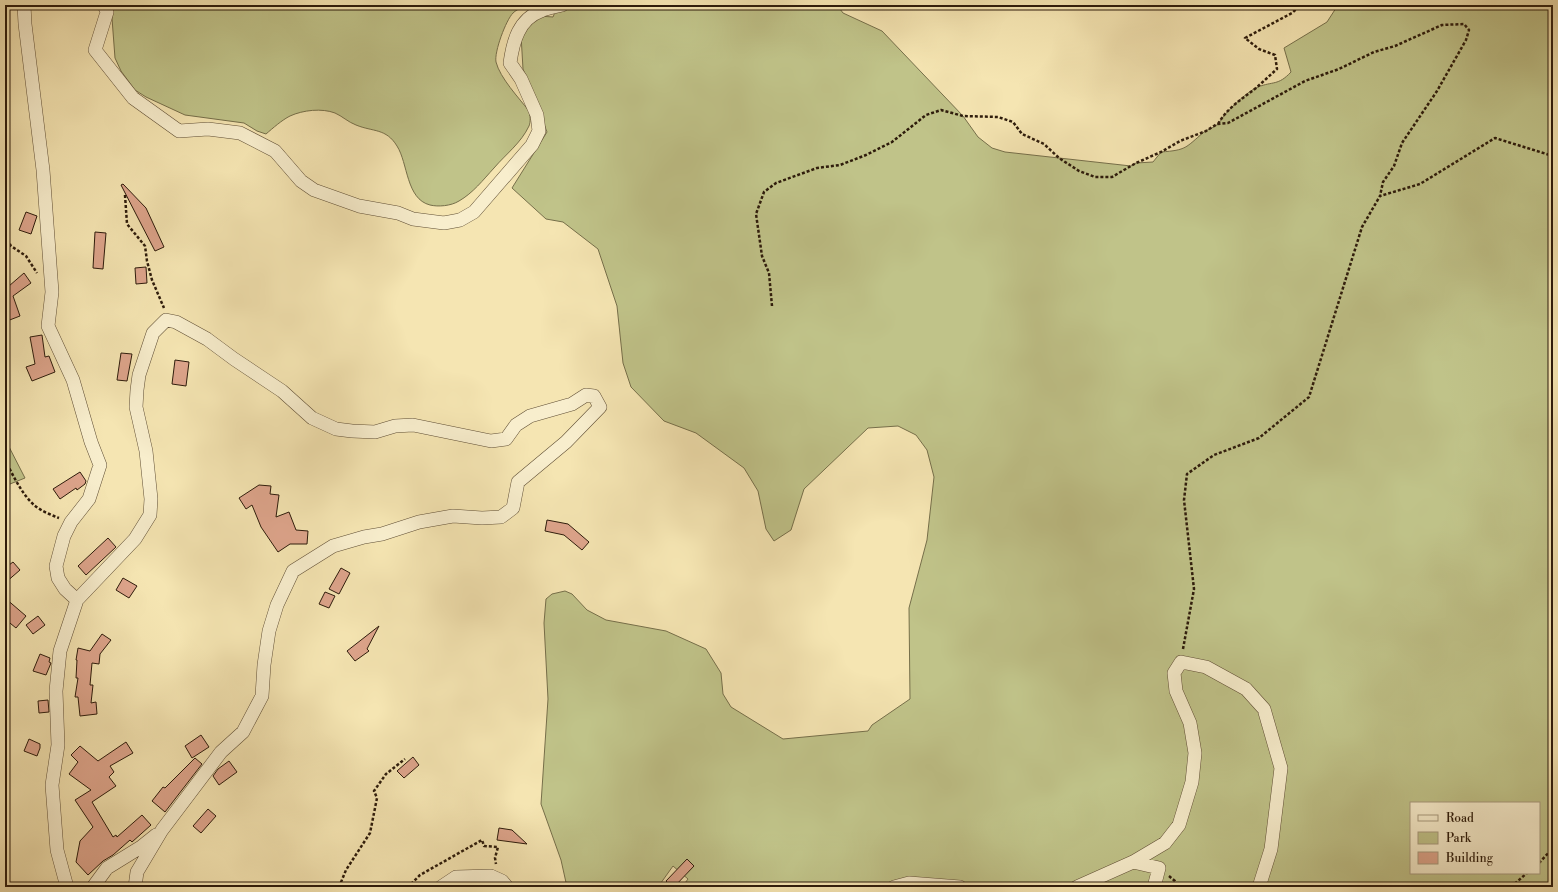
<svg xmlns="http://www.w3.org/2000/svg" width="1558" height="892" viewBox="0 0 1558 892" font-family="'Libre Bodoni',serif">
	<rect width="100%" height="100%" fill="#f5e5b2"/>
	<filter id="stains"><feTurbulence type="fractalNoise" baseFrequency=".005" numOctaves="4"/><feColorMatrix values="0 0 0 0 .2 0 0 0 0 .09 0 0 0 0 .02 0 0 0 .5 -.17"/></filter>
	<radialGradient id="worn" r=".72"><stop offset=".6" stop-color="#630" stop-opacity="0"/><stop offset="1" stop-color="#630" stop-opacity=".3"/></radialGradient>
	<path fill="#c0c389" stroke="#766f4a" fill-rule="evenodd" d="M111 5H533C527 6 518 8 513 13 506 20 494 52 496 62 500 78 519 98 529 111 530 116 531 121 529 126 521 143 506 154 494 168 483 180 473 193 459 201 451 206 438 207 430 205 406 199 408 163 397 146 386 128 373 132 356 125 348 122 342 116 335 113 322 108 303 110 290 116 282 120 273 128 266 134L257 131 244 123 185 115 146 97 135 90 121 71 115 58Z
		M558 5H837L843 13 882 31 963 116 978 137 992 148 1005 152 1131 166 1136 163 1153 162 1161 152C1187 150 1185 148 1204 132 1208 129 1214 128 1218 124 1220 122 1221 119 1223 117 1229 109 1249 90 1258 87 1273 81 1278 86 1291 72L1284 48 1327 22 1338 5H1553V887H682L688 879 673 866 658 887H567L561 860 541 804 548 699 544 623 546 599 552 594 565 591 572 594 587 610 606 620 666 631 706 649 721 673 723 694 731 707 783 739 868 731 872 725 910 699 909 608 927 540 934 477 927 450 916 435 898 426 868 428 804 489 791 530 774 541 766 529 758 491 744 468 696 433 664 421 631 387 623 363 617 306 598 249 563 222 546 219 512 188 547 132 523 69 521 35 539 16 553 17ZM1411 803H1539V873H1411Z
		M5 439 25 478 5 486Z"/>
	<path fill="#dea58c" stroke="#2d1b0b" d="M123 184 146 208 164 247 155 251 121 185Z
		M26 212 37 216 31 234 19 230Z
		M95 232 106 233 103 269 93 268Z
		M146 267 147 283 136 284 135 268Z
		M24 273 31 283 13 296 20 316 7 321 5 314V278L9 286Z
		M42 335 45 357 49 356 55 372 32 381 26 367 35 364 30 337Z
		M121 353 132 354 127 381 117 380Z
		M175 360 189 362 186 386 172 384Z
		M80 472 86 481 85 484 77 490 76 488 60 499 53 489Z
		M259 485 271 486 270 494 279 495 276 517 289 512 296 530 308 531 307 544H290L278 552 261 527 252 505 246 509 239 498Z
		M547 520 568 524 589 542 582 550 564 535 545 531Z
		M108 538 116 547 86 575 78 566Z
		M13 562 20 570 5 583V568Z
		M341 568 350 573 339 594 329 589Z
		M123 578 137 586 129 598 116 590Z
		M325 592 335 596 329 608 319 604Z
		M5 598 26 616 16 628 5 619Z
		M38 616 45 625 33 634 26 625Z
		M379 626 367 649 369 651 355 661 347 651Z
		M102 634 111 640 100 654 99 664 92 663 90 685H93L91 703 96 702 97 714 80 716 78 697H75L78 678H76L77 660H76L78 648 90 651Z
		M40 654 50 658 49 662 51 663 46 675 33 671Z
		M48 700 49 712 39 713 38 701Z
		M201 735 209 747 192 758 185 746Z
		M29 739 40 744V748L37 756 24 751Z
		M126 742 133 753 110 766 114 772 109 777 116 786 92 802 113 837 116 835 117 837 142 815 151 825 132 842 130 840 113 855 103 861 88 875 76 862 80 841 93 827 75 800 91 790 69 774 78 762 71 755 80 746 98 761Z
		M413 757 419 765 404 778 397 771Z
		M195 758 202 764 165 812 152 801 163 787 165 788Z
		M229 761 237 772 219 785 213 776 218 769Z
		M208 809 216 816 201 833 193 826Z
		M499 828 512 830 527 844 497 840Z
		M687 859 694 866 674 887H672L666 881Z"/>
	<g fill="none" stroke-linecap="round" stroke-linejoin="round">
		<defs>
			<path id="minor" d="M24 5 25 24 43 170 52 292 48 326 73 380 91 442 100 465 89 499 71 522 64 536 56 566 58 578 65 589 77 600 60 651 56 691 58 745 52 785 57 850 67 887
				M104 5 107 12 95 50 133 98 179 131 208 129 240 133 275 151 301 181 314 190 359 206 398 213 413 219 444 223 460 220 474 212 532 145 539 131 537 115 521 79 510 63C513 41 519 19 541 11 547 8 555 7 562 5
				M77 600 135 539 150 515 151 499 146 451 136 407 137 390 139 375 153 333 166 320 176 322 207 339 234 359 282 391 312 418 336 429 352 431 375 432 395 426 413 425 491 441 506 439 516 425 530 416 572 404 586 395 594 396 600 407 566 442 518 482 513 508 501 517 482 518 453 516 419 522 382 534 364 537 333 546 293 571 277 605 269 631 264 665 262 696 243 732 221 752 162 830 137 872 135 887
				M1133 862 1159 868 1154 887
				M93 887 107 868 141 847 156 835
				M441 887 456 877 491 876 502 881 507 887
				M894 887 909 883 960 887
				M1077 887 1133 862 1165 843 1179 825 1192 782 1195 753 1190 723 1176 691 1174 673 1181 662 1206 667 1246 689 1264 709 1281 768 1271 849 1259 887"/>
		</defs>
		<use href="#minor" stroke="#5f4e35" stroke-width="14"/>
		<path stroke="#2d1b0b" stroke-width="2.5" stroke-dasharray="3 2" stroke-linecap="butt" d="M1218 124C1227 108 1242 99 1256 88 1263 82 1270 75 1277 69L1275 55 1259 49 1245 38 1292 13 1301 5
			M125 195 127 224 145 246 147 261 152 280 164 308
			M5 235 11 246 26 256 37 273
			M772 306 769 273 762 256 756 214 764 192 776 183 817 168 840 165 866 155 892 142 926 115 941 110 963 116 998 117 1013 122 1022 134 1044 144 1059 158 1079 171 1095 177H1112L1136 163 1161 152 1180 141 1206 131 1217 124 1228 123 1305 81 1339 69 1374 52 1395 46 1442 25 1464 24 1469 30 1466 40 1437 91 1402 143 1394 166 1383 182 1380 196
			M5 460C13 475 21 493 34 505 41 511 51 515 59 518
			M1183 649 1194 589 1184 500 1187 474 1214 455 1259 438 1309 397 1362 227 1380 196 1420 184 1495 138 1553 156
			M1539 863 1553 848
			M1169 876 1175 881 1179 887
			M339 887 346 870 370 833 377 798 374 791 386 774 405 759
			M402 887 409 886 420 875 482 840 484 846 498 847 495 858 496 864
			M1511 887 1527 873"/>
		<use href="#minor" stroke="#f8eecd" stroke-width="13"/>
	</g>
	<rect width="1558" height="892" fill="none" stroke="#f5e5b2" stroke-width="20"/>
	<rect x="6" y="6" width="1546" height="880" fill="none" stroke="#2d1b0b" stroke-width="2"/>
	<rect x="10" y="10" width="1538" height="872" fill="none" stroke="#2d1b0b"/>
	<rect x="1410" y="802" width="130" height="72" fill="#f8eecd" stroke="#a79a7f"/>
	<rect x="1418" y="815" width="20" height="6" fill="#f8eecd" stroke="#a79a7f"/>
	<text x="1446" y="822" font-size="12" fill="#2d1b0b">Road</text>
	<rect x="1418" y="832" width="20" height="12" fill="#c0c389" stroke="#a79a7f"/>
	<text x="1446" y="842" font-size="12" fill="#2d1b0b">Park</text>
	<rect x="1418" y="852" width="20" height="12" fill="#dea58c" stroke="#a79a7f"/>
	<text x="1446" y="862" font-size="12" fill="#2d1b0b">Building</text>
	<rect width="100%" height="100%" filter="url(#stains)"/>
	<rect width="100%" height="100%" fill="url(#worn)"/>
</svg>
